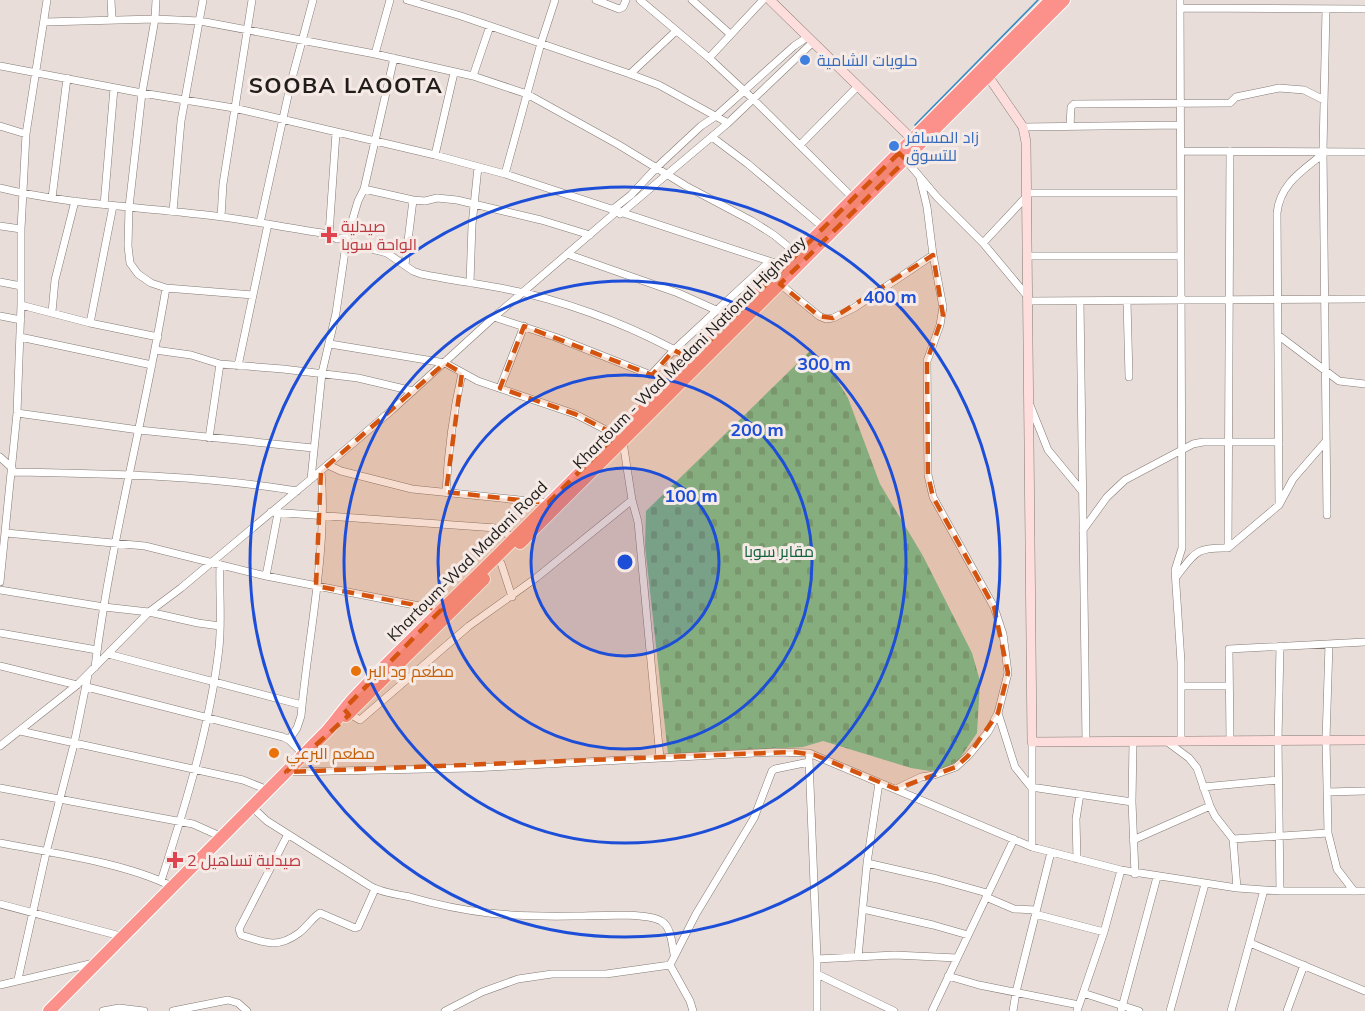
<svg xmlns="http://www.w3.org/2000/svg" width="1365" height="1011" viewBox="0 0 1365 1011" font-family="Mulish,Cairo,sans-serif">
	<defs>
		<pattern id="cemetery-stones" width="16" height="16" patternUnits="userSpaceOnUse" patternTransform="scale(1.5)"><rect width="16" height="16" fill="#73c39a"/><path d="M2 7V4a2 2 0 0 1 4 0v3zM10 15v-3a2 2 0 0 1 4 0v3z" fill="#63a784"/></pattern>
	</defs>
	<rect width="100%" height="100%" fill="#e8ddd8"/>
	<path fill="url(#cemetery-stones)" d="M810 351 832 372 848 398 880 484 923 556 972 653 980 681 977 733 958 761 941 770 930 771 911 768 823 741 803 747 668 754 645 546 646 511Z"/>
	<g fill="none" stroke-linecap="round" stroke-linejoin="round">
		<path stroke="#318ac5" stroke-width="1.5" d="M915 125 1038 0"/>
		<defs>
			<path id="street" d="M111 0 112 20
				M156 0 155 19 142 93 129 207 128 246 130 263 138 274 151 283 166 288 253 295
				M407 0 461 16 630 74 659 85 728 123
				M596 0 619 9 623 7 626 0
				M640 0 709 58 753 99 853 198
				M692 0 730 34
				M1180 0 1182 548 1175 570 1181 662V741
				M1180 8 1365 9
				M1326 9 1323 151 1327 515
				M45 22 155 19 200 21 375 54 473 76 527 94 619 145 686 186 752 221 774 235 797 254
				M375 54 390 0
				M709 58 763 0
				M0 66 142 93 234 108 435 155 505 174 784 266
				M630 74 676 31
				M473 76 490 26
				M0 126 26 134
				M1070 126 1071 107 1074 104 1230 103 1236 97 1279 88 1304 90 1324 100
				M1023 127 1180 125
				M712 137 748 164 824 228
				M800 145 857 87
				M1181 151 1365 152
				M435 155 454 73
				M904 158 937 197 983 243 1028 297
				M505 174 541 43 555 0
				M0 188C64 204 131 206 197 214 241 218 285 228 329 234L337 239 347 238 348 243 387 253 413 271 421 274C455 281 490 285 525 293 582 307 640 330 691 359
				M364 189 413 200 425 201 437 198 457 200 541 220 590 235
				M1026 193H1180
				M52 198 67 78
				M104 205 114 88
				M612 210 631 195 657 167 701 126 716 116 794 46 806 38
				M173 211 181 121 203 0
				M620 214 728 123 812 43
				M221 217 223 184 252 0
				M260 223 291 82 313 0
				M0 226 21 229
				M329 234 336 133
				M983 243 1026 197
				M567 254 678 293 716 310
				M1028 256H1180
				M405 265 413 200
				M0 282 21 286
				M470 283 472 225 478 167
				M780 284 819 316 826 319 833 318 854 308 933 255
				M1028 301 1365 299
				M1080 301 1086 741
				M1127 301 1129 377
				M21 305 90 323 158 337
				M52 312 55 280 75 201
				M0 316 21 320
				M494 317 555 337 651 375 674 350 769 262
				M90 323 113 206
				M1278 335 1339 381 1365 384
				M20 337 152 365
				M330 344 445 363 478 381 575 414 616 435
				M155 350 191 355 220 364 283 369 358 378 413 391
				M238 366 268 224
				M500 388 524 326
				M1030 405 1048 450 1082 491
				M17 413 139 430 313 448
				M209 438 220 364
				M623 442 632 500 638 522 660 758
				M0 457 12 468
				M328 465 341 471 412 489 548 503
				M12 472C107 474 203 475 297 491
				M311 479 392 410 494 317 616 212
				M446 492C448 451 453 413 462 373
				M1279 505 1277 213C1280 184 1302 171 1323 154
				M271 512 496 528 514 538
				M1083 530 1107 497 1125 480 1193 444 1203 442H1279
				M6 533 145 546 266 576 440 610
				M1228 548 1230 151
				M501 563 512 597
				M266 576 278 513
				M1176 577C1195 553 1195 547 1228 548L1279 505 1293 479 1326 441
				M0 582 17 413 21 305V229L26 134 47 0
				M0 590 104 607 149 612 198 623 220 626
				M0 633 97 650
				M1329 644 1326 740 1328 833 1337 869 1354 891
				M1280 646 1278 740 1280 891
				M108 654 302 705
				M0 666 77 685
				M95 667C111 539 145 415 166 288
				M1181 686H1229
				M87 687 283 737 289 740 303 754
				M348 713 360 720 469 626 536 578 632 500
				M998 713 1015 767 1031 787 1132 802
				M20 731 243 780 268 790
				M289 740 297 728 301 716C308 637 328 549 321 471
				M1230 740 1229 649 1365 642
				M1166 741 1189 758 1197 768 1210 806 1215 816 1233 839 1237 888
				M1032 742V847
				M1133 742 1132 802 1135 874
				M0 746 77 685 149 612 181 588 311 479 322 373 336 313 347 238 358 201 364 189 394 58
				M809 759 817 959V1011
				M288 772 471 768 775 752 809 753 1032 847 1121 870 1237 888 1280 891H1365
				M1203 787 1278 780
				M0 788 193 824 222 837
				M896 789 921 777 934 775 956 767 968 756 988 732 998 713 1008 673 1003 634 994 607 933 497 928 475 927 361 940 325 943 307 933 255 927 207 920 178
				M1327 792 1365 791
				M252 807 267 821 370 886C382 893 396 894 410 897 469 914 512 917 574 916 593 916 645 912 661 921 671 926 672 944 674 954
				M288 834 239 929 241 935C266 943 277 949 299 933 307 927 312 918 320 913L355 928 358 927 375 889
				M1233 839 1328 833
				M1133 840 1210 806
				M0 843C52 853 127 863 173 887
				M1077 859 1076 819 1080 794
				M867 863 937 879 987 893
				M161 881C185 807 210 726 219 648 222 621 219 593 220 565
				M986 897 1014 909 1036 910
				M0 904 124 937
				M863 909 933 925 968 935
				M1035 914 1104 932
				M1250 943 1365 991
				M858 957 867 863 879 783
				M817 959 895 955 957 958
				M817 974 894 1011
				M948 976 979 985 1079 1005
				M18 979 46 853 74 744 88 675
				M0 985 94 963
				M1083 993 1139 1011
				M103 1011 119 1008 144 1011
				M173 1011 228 1000 238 1003 247 1011
				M445 1011 482 992 518 979 552 974H606L670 965
				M693 1011 690 1001 670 965 696 914 754 818 772 771 775 769 809 762
				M932 1011 1014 839
				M1013 1011 1016 992 1051 852
				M1077 1011 1104 932 1121 870
				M1121 1011 1157 877
				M1170 1011 1205 884
				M1231 1011 1264 890
				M1287 1011 1304 965"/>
			<path id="secondary" d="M770 0 916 143
				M988 76 1023 127 1026 142 1032 742 1365 740"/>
			<path id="highway" d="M520 543 1064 0
				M346 716 484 579
				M49 1011 327 731C336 721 343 710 353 699 404 644 461 593 514 539 692 358 873 180 1051 0"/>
		</defs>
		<use href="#street" stroke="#837a75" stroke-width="8"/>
		<use href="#secondary" stroke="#837a75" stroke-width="10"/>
		<use href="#highway" stroke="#fff" stroke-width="14"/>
		<use href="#street" stroke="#fff" stroke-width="7"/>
		<use href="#secondary" stroke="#fededc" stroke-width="9"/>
		<use href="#highway" stroke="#fc918c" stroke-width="12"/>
	</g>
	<path fill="#d4530e" fill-opacity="0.2" stroke="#d4530e" stroke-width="4.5" stroke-dasharray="12 8" stroke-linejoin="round" d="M899 153 906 160 780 284 819 316 833 318 933 255 943 315 927 361 928 475 933 497 994 607 1008 673 998 713 968 756 956 767 896 789 815 755 793 752 286 772 349 715 344 709 441 610 316 586 321 471 445 363 462 373 446 492 548 503 616 435 575 414 500 388 524 326 652 375 674 350 691 359Z"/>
	<circle cx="625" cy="562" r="94" fill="#1d4ed8" fill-opacity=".12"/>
	<g fill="none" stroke="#1d4ed8" stroke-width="3">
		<circle cx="625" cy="562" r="94"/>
		<circle cx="625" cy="562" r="187"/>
		<circle cx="625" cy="562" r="281"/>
		<circle cx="625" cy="562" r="375"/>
	</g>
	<g fill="#3f7fe0" stroke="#f5eae5" stroke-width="2">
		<circle cx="805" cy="60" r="6"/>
		<circle cx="894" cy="146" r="6"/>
	</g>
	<g fill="#e0444e" stroke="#f5eae5" stroke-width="2">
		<path d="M326 226h6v6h6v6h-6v6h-6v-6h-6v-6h6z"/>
		<path d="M172 851h6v6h6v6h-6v6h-6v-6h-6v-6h6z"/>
	</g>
	<g fill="#e8710a" stroke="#f5eae5" stroke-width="2">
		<circle cx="356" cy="671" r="6"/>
		<circle cx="274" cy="753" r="6"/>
	</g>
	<g text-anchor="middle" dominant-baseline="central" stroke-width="6" stroke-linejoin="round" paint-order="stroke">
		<g font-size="16" fill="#366cbe" stroke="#f5eae5" text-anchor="start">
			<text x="817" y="60">حلويات الشامية</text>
			<text x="906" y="137">زاد المسافر<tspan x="906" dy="18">للتسوق</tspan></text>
		</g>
		<g font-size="16" fill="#be3a42" stroke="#f5eae5" text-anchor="start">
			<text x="341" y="226">صيدلية<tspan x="341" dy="18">الواحة سوبا</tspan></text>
			<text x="187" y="860">صيدلية تساهيل 2</text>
		</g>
		<g font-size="16" fill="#211d1b" stroke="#f5eae5">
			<text transform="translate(689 352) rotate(-45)">Khartoum - Wad Medani National Highway</text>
			<text transform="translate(467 561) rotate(-45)">Khartoum-Wad Madani Road</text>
		</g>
		<g font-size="16" fill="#136241" stroke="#f5eae5">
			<text x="779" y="551">مقابر سوبا</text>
		</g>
		<g font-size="16" fill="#c56008" stroke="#f5eae5" text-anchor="start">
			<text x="368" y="671">مطعم ود البر</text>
			<text x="286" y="753">مطعم البرعي</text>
		</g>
		<g font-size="22" font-weight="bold" letter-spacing="1.5" fill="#211d1b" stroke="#f5eae5">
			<text x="346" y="85">SOOBA LAOOTA</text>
		</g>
	</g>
	<circle cx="625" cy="562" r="9" fill="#1d4ed8" stroke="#f5eae5" stroke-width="3"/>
	<g font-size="18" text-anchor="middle" font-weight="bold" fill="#1d4ed8" stroke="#f5eae5" stroke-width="6" stroke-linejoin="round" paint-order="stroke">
		<text x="890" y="303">400 m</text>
		<text x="824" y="370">300 m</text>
		<text x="757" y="436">200 m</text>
		<text x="691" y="502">100 m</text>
	</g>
</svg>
